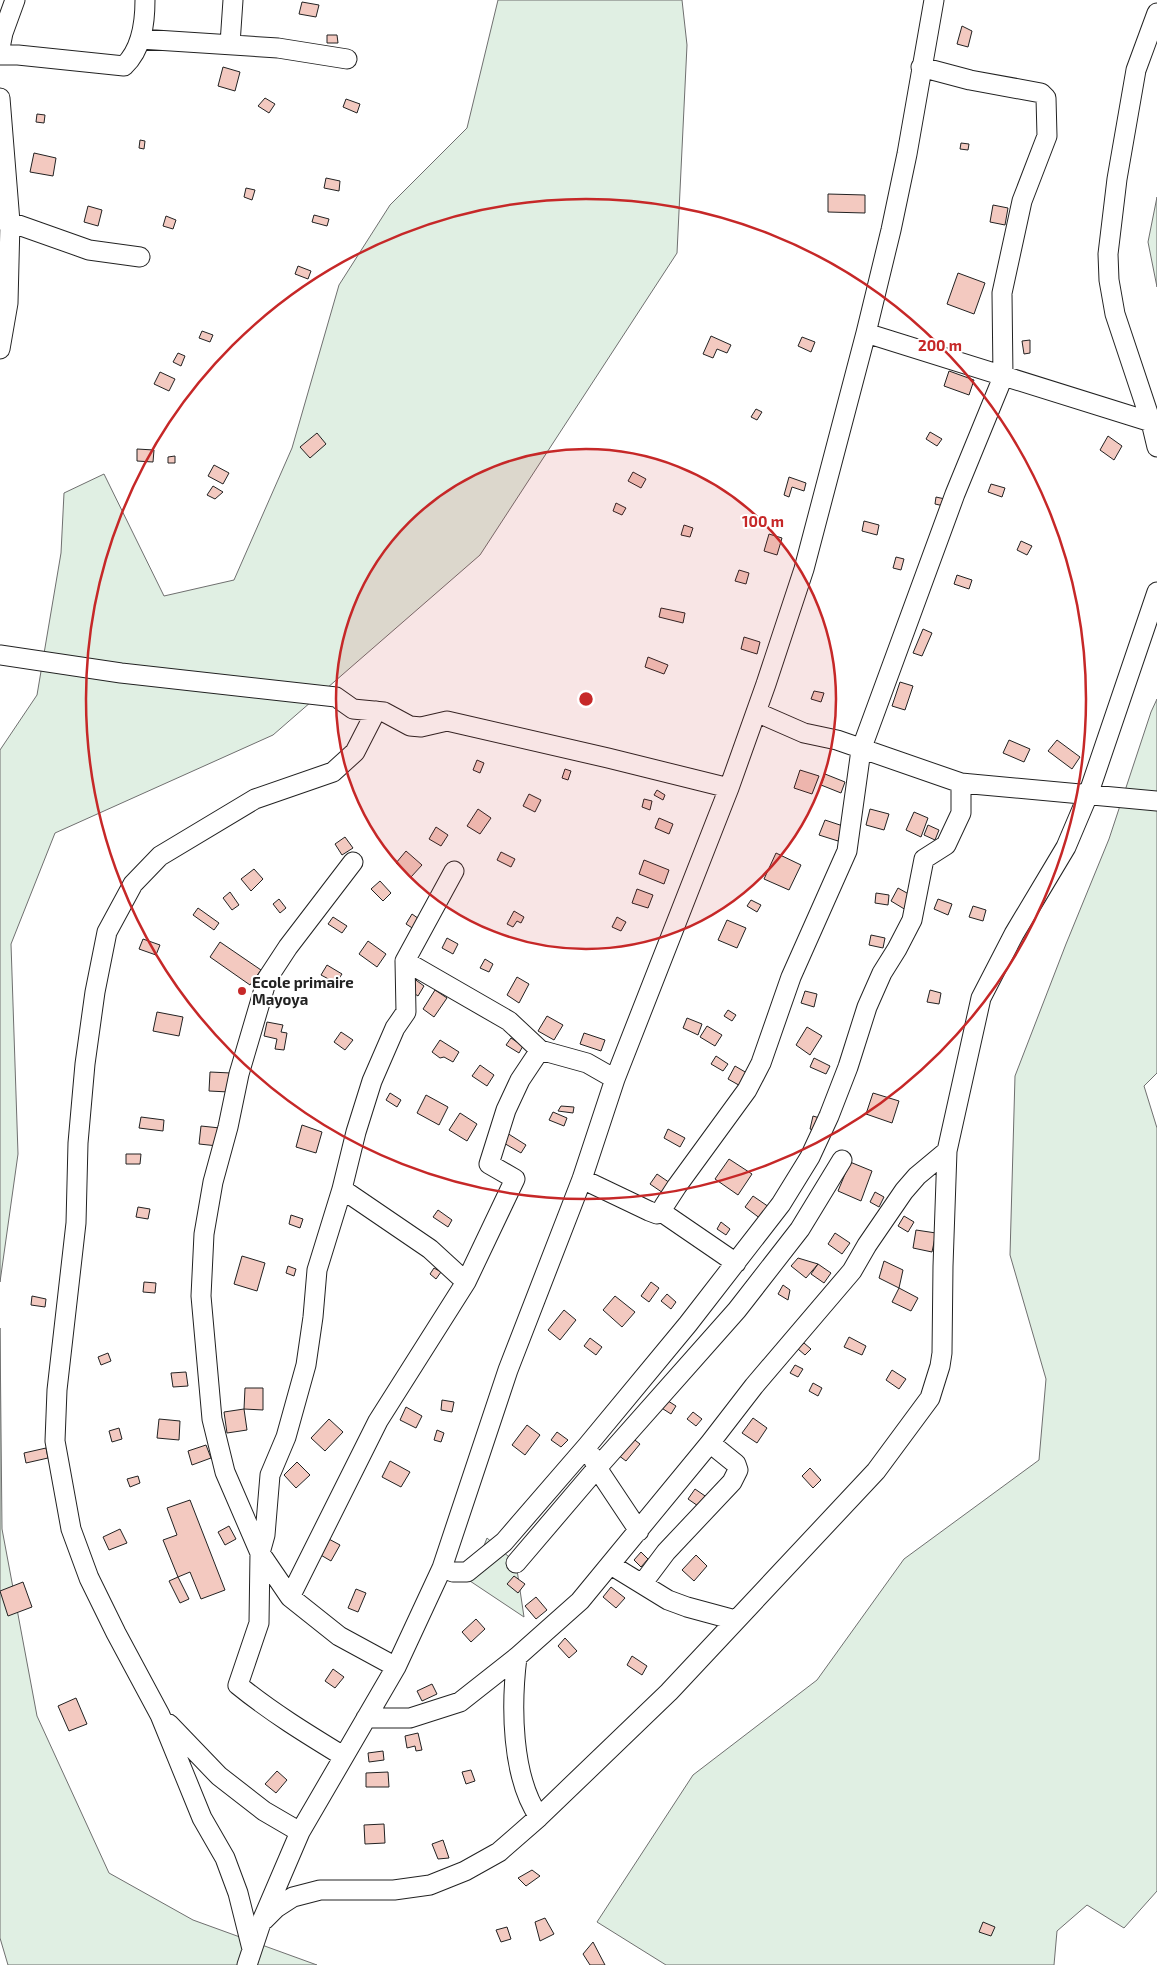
<svg xmlns="http://www.w3.org/2000/svg" width="1157" height="1965" viewBox="0 0 1157 1965" font-family="'Exo 2',sans-serif">
	<rect width="100%" height="100%" fill="#fff"/>
	<path fill="#e0efe3" stroke="#6f6f6f" d="M498 0H682L687 45 677 253 480 555 273 735 55 833 11 944 18 1154 0 1282V750L37 695 61 553 64 493 104 474 164 596 234 580 292 448 339 285 390 205 467 128Z
		M1157 197V287L1148 242Z
		M1157 699V1073L1144 1086 1157 1128V1891L1124 1928 1087 1905 1057 1931 1054 1965H666L597 1922 693 1775 817 1680 904 1559 1039 1460 1046 1379 1010 1255 1015 1076 1066 944 1109 839 1151 712Z
		M0 1328 2 1529 37 1716 109 1873 193 1920 317 1965H8L0 1938Z
		M487 1538 516 1563 524 1617 470 1581Z"/>
	<path fill="#f3c9c0" stroke="#222" d="M302 2 319 5 316 17 299 14Z
		M962 26 972 31 968 47 957 44Z
		M327 35H337L338 43H327Z
		M223 67 240 72 235 91 218 86Z
		M265 98 275 104 269 113 258 106Z
		M346 99 360 104 357 113 343 107Z
		M37 114 45 115 44 123 36 122Z
		M140 140 145 141 144 149 139 148Z
		M961 143 969 144 968 150 960 149Z
		M34 153 56 158 53 176 30 172Z
		M326 178 340 181 339 191 324 188Z
		M246 188 255 190 252 200 244 197Z
		M828 194 865 195V213L828 212Z
		M993 205 1008 208 1005 225 990 222Z
		M88 206 102 210 98 226 84 222Z
		M314 215 329 219 327 226 312 222Z
		M166 216 176 220 173 229 163 226Z
		M298 266 311 271 308 279 295 274Z
		M958 273 985 283 974 314 947 304Z
		M202 331 213 335 210 342 199 338Z
		M711 336 731 345 727 353 717 349 713 358 703 354Z
		M802 337 815 342 811 352 798 346Z
		M1030 340V353L1024 354 1022 341Z
		M178 353 185 356 181 366 173 362Z
		M949 371 974 380 969 395 944 386Z
		M160 372 175 379 169 391 154 384Z
		M756 409 762 412 757 420 751 417Z
		M930 432 942 439 937 446 926 439Z
		M317 433 326 444 310 458 300 447Z
		M1108 436 1122 446 1114 460 1100 450Z
		M137 449 154 450 153 462 137 461Z
		M175 456V463H168V457Z
		M214 465 229 473 223 484 208 476Z
		M633 472 646 479 641 488 628 481Z
		M789 477 806 483 804 491 792 487 789 497 784 495Z
		M991 484 1005 488 1002 497 988 492Z
		M213 486 223 492 215 499 207 495Z
		M936 497 945 499 944 506 935 504Z
		M616 503 626 508 622 515 613 511Z
		M864 521 879 525 877 535 862 531Z
		M684 525 693 528 690 537 681 535Z
		M769 534 782 538 777 555 764 551Z
		M1021 541 1032 546 1027 555 1017 550Z
		M896 557 904 559 901 570 893 568Z
		M739 570 749 573 746 584 735 581Z
		M957 575 972 580 969 589 954 584Z
		M661 608 685 613 683 623 659 617Z
		M923 629 932 633 922 656 913 653Z
		M744 637 760 642 757 654 741 649Z
		M648 657 668 665 664 674 645 667Z
		M900 682 913 686 905 710 892 706Z
		M814 691 824 693 821 702 811 699Z
		M1009 740 1030 749 1024 762 1003 753Z
		M1057 740 1080 757 1072 769 1048 751Z
		M477 760 484 763 480 773 473 770Z
		M565 769 571 771 568 780 562 778Z
		M800 770 819 776 812 794 794 788Z
		M825 774 845 782 841 793 821 785Z
		M657 790 665 795 663 800 654 795Z
		M529 794 541 800 535 812 523 806Z
		M644 799 652 801 650 810 642 807Z
		M478 809 491 818 480 834 467 826Z
		M870 809 889 814 884 830 866 825Z
		M914 812 928 818 921 837 906 830Z
		M659 818 673 824 669 834 655 828Z
		M825 820 843 826 838 841 819 835Z
		M928 825 939 830 935 840 924 835Z
		M436 827 448 835 441 846 429 839Z
		M345 837 353 848 342 855 335 844Z
		M406 851 422 865 411 877 396 863Z
		M501 852 515 859 511 867 497 860Z
		M776 853 801 865 789 890 764 879Z
		M644 860 669 870 664 884 639 874Z
		M254 869 263 879 251 891 241 879Z
		M380 881 391 893 383 901 371 889Z
		M898 888 914 897 906 910 891 901Z
		M637 889 653 895 648 908 632 903Z
		M230 892 239 905 232 910 223 898Z
		M876 893 889 895 888 905 875 903Z
		M279 899 286 908 280 913 273 904Z
		M938 899 952 904 948 915 934 909Z
		M751 900 761 905 757 912 747 906Z
		M973 906 986 910 983 921 969 917Z
		M198 908 219 923 214 930 193 915Z
		M514 911 524 917 521 923 517 921 513 927 507 924Z
		M412 914 422 921 417 931 406 924Z
		M333 917 347 926 342 933 328 924Z
		M617 917 626 922 621 931 612 927Z
		M727 920 746 928 737 948 718 940Z
		M871 935 885 938 883 948 869 945Z
		M447 938 458 944 453 954 442 948Z
		M143 939 160 945 156 955 139 949Z
		M368 941 386 954 377 967 359 954Z
		M220 942 261 970 250 985 210 957Z
		M485 959 493 964 489 972 480 968Z
		M327 965 342 974 336 983 321 975Z
		M517 977 529 984 519 1003 507 995Z
		M413 978 424 986 418 996 406 988Z
		M435 990 447 998 434 1017 423 1009Z
		M930 990 941 993 939 1004 927 1002Z
		M805 991 817 994 814 1007 801 1003Z
		M728 1010 736 1015 732 1021 724 1016Z
		M157 1012 183 1017 179 1036 153 1031Z
		M547 1016 563 1025 554 1040 538 1031Z
		M687 1018 702 1024 698 1035 683 1028Z
		M267 1022 283 1025 281 1032 287 1033 284 1050 275 1049 277 1039 264 1036Z
		M707 1026 722 1035 715 1046 700 1037Z
		M807 1027 822 1036 810 1055 796 1045Z
		M341 1032 353 1040 345 1050 334 1042Z
		M584 1033 605 1040 601 1051 580 1044Z
		M511 1038 523 1046 519 1053 506 1045Z
		M440 1040 459 1052 453 1062 444 1057 440 1058 432 1052Z
		M716 1056 728 1064 723 1071 711 1064Z
		M814 1058 830 1066 826 1074 810 1067Z
		M480 1065 494 1075 487 1086 472 1076Z
		M735 1066 752 1076 744 1088 728 1079Z
		M210 1072 231 1073 229 1092 209 1091Z
		M390 1093 401 1100 397 1107 386 1100Z
		M873 1093 899 1101 892 1123 866 1114Z
		M426 1095 448 1107 439 1125 417 1113Z
		M561 1106 574 1107 573 1113 558 1111Z
		M553 1112 567 1118 564 1126 549 1120Z
		M460 1113 477 1124 467 1141 449 1130Z
		M813 1116 823 1119 819 1132 810 1129Z
		M141 1117 164 1120 163 1131 139 1128Z
		M302 1125 322 1132 316 1153 296 1147Z
		M201 1126 220 1128 218 1146 199 1144Z
		M668 1129 685 1138 680 1147 664 1138Z
		M507 1133 526 1145 521 1153 502 1142Z
		M126 1154H141L140 1164H126Z
		M729 1159 752 1174 738 1195 715 1179Z
		M850 1162 872 1171 861 1201 838 1191Z
		M657 1174 673 1185 666 1195 650 1184Z
		M875 1192 884 1197 879 1207 870 1202Z
		M753 1196 769 1207 761 1219 745 1207Z
		M138 1207 150 1209 148 1219 136 1217Z
		M438 1210 452 1220 448 1227 433 1217Z
		M291 1215 303 1219 300 1228 289 1224Z
		M904 1216 914 1222 908 1232 898 1226Z
		M721 1222 730 1229 726 1235 717 1229Z
		M916 1230 936 1233 932 1252 913 1248Z
		M835 1233 850 1243 842 1254 828 1244Z
		M242 1256 265 1263 257 1291 234 1284Z
		M798 1258 818 1264 806 1278 791 1266Z
		M884 1261 903 1270 899 1288 879 1278Z
		M818 1264 831 1273 824 1283 811 1274Z
		M288 1266 296 1269 294 1276 286 1273Z
		M434 1268 441 1272 436 1279 430 1274Z
		M144 1282 156 1283 155 1293 143 1292Z
		M651 1282 659 1288 649 1302 641 1296Z
		M783 1285 790 1290 788 1300 778 1294Z
		M899 1288 918 1298 911 1311 892 1302Z
		M667 1294 676 1302 671 1309 661 1301Z
		M32 1296 46 1299 45 1307 31 1305Z
		M615 1296 635 1312 622 1327 603 1310Z
		M564 1310 576 1320 560 1340 548 1330Z
		M849 1337 866 1346 862 1355 844 1347Z
		M590 1338 602 1347 596 1355 584 1346Z
		M804 1343 811 1349 805 1355 798 1349Z
		M108 1353 111 1361 101 1365 98 1357Z
		M795 1365 803 1369 798 1377 790 1373Z
		M892 1370 906 1379 899 1389 886 1380Z
		M186 1372 188 1386 173 1387 171 1373Z
		M813 1383 822 1388 818 1396 809 1391Z
		M245 1388H263V1410L244 1409Z
		M665 1399 676 1406 671 1414 660 1407Z
		M442 1400 454 1402 452 1412 441 1410Z
		M406 1407 422 1416 416 1428 400 1420Z
		M244 1409 247 1430 227 1433 224 1412Z
		M693 1412 702 1419 696 1426 687 1419Z
		M753 1418 767 1428 757 1443 742 1433Z
		M159 1419 180 1421 179 1440 157 1438Z
		M329 1419 343 1432 325 1451 311 1438Z
		M527 1425 540 1435 525 1455 512 1445Z
		M119 1428 122 1439 112 1442 109 1431Z
		M437 1430 444 1433 441 1442 434 1440Z
		M557 1432 568 1440 561 1447 551 1440Z
		M627 1434 640 1444 626 1461 614 1452Z
		M206 1445 211 1458 192 1465 188 1451Z
		M46 1448 48 1458 26 1463 24 1453Z
		M390 1461 410 1472 401 1487 382 1477Z
		M297 1462 310 1475 296 1488 284 1475Z
		M810 1468 821 1480 813 1488 802 1476Z
		M138 1476 140 1483 130 1487 127 1479Z
		M695 1489 708 1498 701 1508 688 1499Z
		M190 1500 225 1590 201 1599 190 1572 178 1577 163 1540 177 1535 167 1508Z
		M229 1526 236 1539 225 1545 218 1532Z
		M120 1529 127 1543 109 1550 103 1537Z
		M327 1538 340 1545 331 1561 319 1554Z
		M641 1552 648 1559 641 1567 634 1560Z
		M696 1555 707 1566 694 1581 682 1570Z
		M514 1576 525 1584 518 1593 507 1584Z
		M178 1577 189 1599 180 1603 169 1581Z
		M23 1582 32 1607 8 1616 0 1591Z
		M611 1587 625 1598 616 1608 603 1597Z
		M356 1589 366 1593 358 1612 348 1608Z
		M536 1597 547 1610 536 1619 525 1606Z
		M476 1619 485 1629 471 1642 462 1632Z
		M565 1638 577 1651 569 1658 558 1646Z
		M632 1656 647 1666 642 1675 627 1665Z
		M333 1669 344 1677 335 1688 325 1681Z
		M432 1684 437 1694 422 1701 417 1691Z
		M76 1698 87 1724 69 1731 58 1706Z
		M418 1733 422 1750 416 1751 415 1746 407 1748 405 1736Z
		M383 1751 384 1760 369 1762 368 1753Z
		M471 1770 475 1781 466 1784 462 1772Z
		M277 1771 287 1780 276 1793 265 1784Z
		M388 1772 389 1787H366V1773Z
		M384 1824 385 1843 365 1844 364 1825Z
		M443 1840 449 1858 438 1859 432 1844Z
		M532 1870 540 1876 526 1886 518 1878Z
		M545 1918 554 1934 540 1941 535 1922Z
		M983 1922 995 1927 991 1936 979 1932Z
		M507 1927 511 1939 501 1942 496 1930Z
		M593 1942 605 1965H590L583 1954Z"/>
	<g fill="none" stroke-linecap="round" stroke-linejoin="round">
		<defs>
			<path id="minor" d="M1157 13 1136 70 1117 179 1108 254 1109 280 1115 314 1151 422 1157 447
				M140 39 278 48 347 59
				M230 44 233 0
				M0 48 3 33 15 0
				M0 55H18L124 66C142 49 145 23 145 0
				M0 98 10 222 8 303 0 349
				M0 220 10 222 89 250 140 257
				M866 333 1151 422 1157 426
				M0 655 121 673 336 697 353 709 384 712 410 726 421 727 447 721 608 758 729 788
				M756 712 804 733 837 740 961 783 1157 801
				M353 862 288 947 267 979 239 1074 228 1127 213 1182 204 1234 201 1296 212 1419 225 1472 260 1553 290 1597 339 1636 396 1667
				M405 961 509 1021 540 1050 587 1063 615 1079
				M582 1179 649 1211 657 1214 663 1213 736 1263
				M342 1189 430 1249 466 1282
				M663 1213 664 1206 677 1186 747 1090 761 1063 791 977 847 851 861 750 955 494 1003 377 1002 293 1022 201 1047 136 1046 98 1041 93 970 80 921 67
				M592 1456 597 1468 639 1531
				M516 1563 597 1468 737 1310 800 1229 842 1160
				M611 1565 668 1600 687 1607 735 1620
				M442 1568 453 1572H467L504 1542 587 1446 688 1324 781 1204 810 1157 829 1116 848 1067 867 1007 882 973 897 949 912 920 924 859 946 845 961 813V783
				M642 1584 666 1552 732 1482 738 1470 736 1464 710 1443
				M290 1597 378 1421 466 1282 515 1179 489 1164 506 1110 520 1080 540 1050
				M517 1657C511 1705 511 1776 539 1817
				M366 1718H410L460 1702 517 1657 580 1601 710 1443 754 1386 852 1271 867 1245 904 1191 917 1176 947 1151
				M169 1724 219 1776 264 1811 300 1832
				M343 1756C307 1734 271 1712 238 1685L259 1623 260 1553 265 1535 270 1475 286 1437 306 1365 313 1317 317 1270 342 1189 356 1132 372 1081 395 1028 406 1012 405 961 454 871
				M264 1920 276 1908 293 1897 320 1890H394L430 1885 465 1871 499 1852 539 1817 669 1692 876 1471 930 1398 940 1366 942 1353 943 1266 947 1151 981 998 1014 934 1066 847 1088 795 1157 592
				M252 1949 238 1893 225 1858 202 1818 160 1715 116 1633 89 1578 71 1529 55 1441 57 1390 76 1223 78 1143 85 1064 95 992 107 932 133 884 160 856 255 799 333 772 355 752 376 711
				M247 1965 261 1923 300 1832 396 1667 442 1568 508 1370 582 1179 615 1079 729 788 766 684 804 569 866 333 891 230 907 154 934 0"/>
		</defs>
		<use href="#minor" stroke="#222" stroke-width="21"/>
		<use href="#minor" stroke="#fff" stroke-width="19"/>
	</g>
	<circle cx="586" cy="699" r="250" fill="#c62828" fill-opacity=".12"/>
	<g fill="none" stroke="#c62828" stroke-width="2.5">
		<circle cx="586" cy="699" r="250"/>
		<circle cx="586" cy="699" r="500"/>
	</g>
	<circle fill="#c62828" stroke="#fff" stroke-width="2" cx="242" cy="991" r="5"/>
	<g text-anchor="middle" dominant-baseline="central" stroke-width="4" stroke-linejoin="round" paint-order="stroke">
		<g font-size="15" font-weight="bold" fill="#222" stroke="#fff" text-anchor="start">
			<text x="252" y="982">Ecole primaire<tspan x="252" dy="17">Mayoya</tspan></text>
		</g>
	</g>
	<circle cx="586" cy="699" r="8" fill="#c62828" stroke="#fff" stroke-width="2.5"/>
	<g font-size="15" text-anchor="middle" font-weight="bold" fill="#c62828" stroke="#fff" stroke-width="4" stroke-linejoin="round" paint-order="stroke">
		<text x="940" y="351">200 m</text>
		<text x="763" y="527">100 m</text>
	</g>
</svg>
